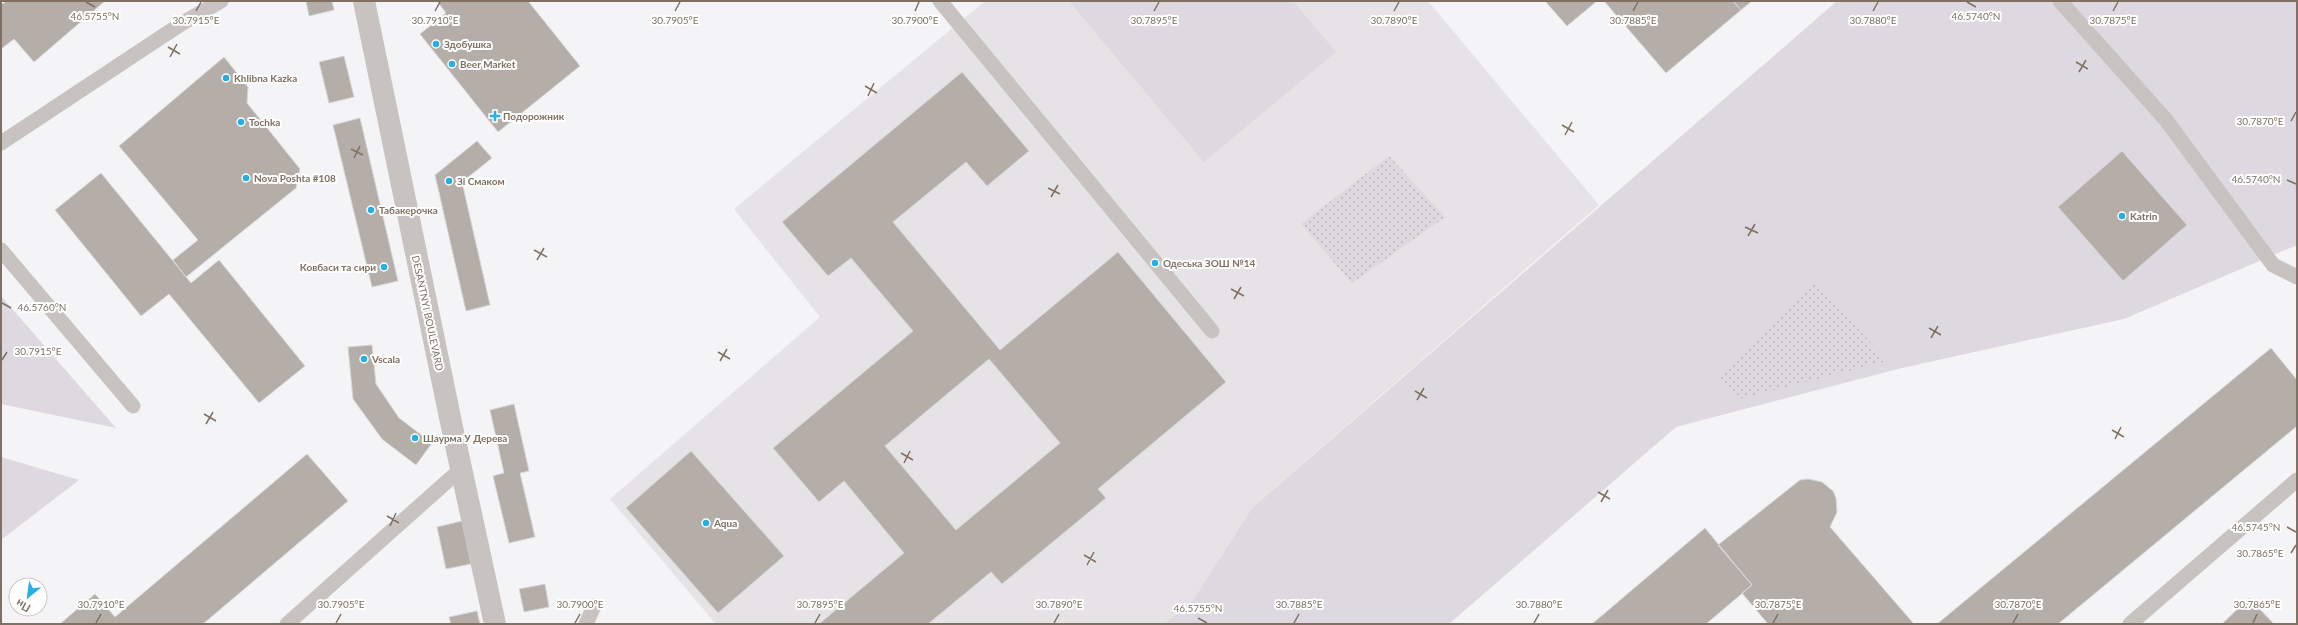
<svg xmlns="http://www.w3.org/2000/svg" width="2298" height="625" viewBox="0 0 2298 625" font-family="Lato,sans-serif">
	<defs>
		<pattern id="park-dots" width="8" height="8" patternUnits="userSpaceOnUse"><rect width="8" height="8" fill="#ded8e1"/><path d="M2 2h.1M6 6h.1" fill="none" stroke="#b9b4ba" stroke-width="1.8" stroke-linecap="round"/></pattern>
	</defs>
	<rect width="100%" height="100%" fill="#f4f4f7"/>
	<path fill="#e5e3e5" d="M985 1H1428L1599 205 1252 508 1193 600 1164 624H716L610 499 820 317 734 209Z"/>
	<path fill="#ded8e1" d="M1069 1H1293L1336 52 1204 162Z
		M1837 1H2297V245L2124 319 1902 368 1676 427 1449 624H1164L1193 600 1252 508Z
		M1 296 116 428 1 404Z
		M1 457 79 480 1 540Z"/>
	<path fill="url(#park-dots)" d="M1389 156 1445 217 1352 283 1301 224Z
		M1816 282 1887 361 1739 399 1718 377Z"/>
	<path fill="#b5ada7" stroke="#d6d6d9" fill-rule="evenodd" d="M6 1H105L34 62 14 39 1 49V5Z
		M306 1H332L334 10 309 16Z
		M437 1H528L580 66 498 132 420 34 446 13Z
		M1545 1H1597L1567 26Z
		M1604 1H1733L1741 10 1666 73Z
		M1733 1H1752L1741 10Z
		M344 56 354 97 329 103 319 62Z
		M224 57 248 87 247 103 300 169 296 188 186 277 173 260 198 240 119 146Z
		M962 72 1029 151 987 186 966 162 893 222 1000 350 1118 252 1226 382 1098 489 1106 498 1002 584 991 572 928 624H819L904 553 844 481 819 502 773 448 913 331 851 258 828 276 782 222ZM989 359 1060 443 956 530 885 446Z
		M360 118 398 281 372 287 333 125Z
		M477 141 492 158 462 182 490 305 466 311 435 175Z
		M2122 151 2187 225 2123 281 2058 207Z
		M101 173 191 283 219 260 305 366 259 403 169 294 141 316 55 210Z
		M372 345 376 384 399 418 432 443 416 465 382 439 353 399 348 347Z
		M2271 348 2297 380V426L2058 624H1937Z
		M514 404 529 471 520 473 535 537 509 543 493 476 504 473 490 410Z
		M691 451 784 556 718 613 626 508Z
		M307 454 348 501 203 624H60L95 594 115 617Z
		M1808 479 1822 482 1833 491 1836 498 1837 512 1830 527 1914 624H1768L1742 593 1752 585 1718 545 1800 480Z
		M462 521 471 564 446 569 437 527Z
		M1705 528 1752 585 1706 624H1592Z
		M545 584 549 607 524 612 519 589Z
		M2249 598 2274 624H2222Z
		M477 611 480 624H451L449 617Z"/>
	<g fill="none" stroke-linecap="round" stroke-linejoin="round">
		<path stroke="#c8c3c0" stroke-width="15" d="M940 1 1212 331
			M2060 1 2166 120 2273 265 2297 277
			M1 143 181 24 221 1
			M1 250 133 406
			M287 624 461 469
			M586 624 594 606
			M2130 624 2297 480"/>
		<path stroke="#c8c3c0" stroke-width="22" d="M364 1 452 427 495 624"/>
	</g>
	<path fill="none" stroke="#7f7062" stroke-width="1.5" d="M86 2 95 7M1967 2 1976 7M196 11 201 2M435 11 440 2M675 11 680 2M915 11 919 2M1154 11 1159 2M1394 11 1399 2M1633 11 1638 2M1873 11 1878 2M2113 11 2118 2M168 47 180 54M170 57 177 44M2076 62 2088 69M2079 72 2086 60M865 86 877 93M868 96 874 83M2291 121 2296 112M1562 125 1574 132M1565 135 1572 122M351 149 363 155M354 158 360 146M2287 180 2296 184M1048 188 1060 194M1051 197 1058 185M1745 227 1758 233M1748 236 1755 224M534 250 547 257M537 260 544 248M1231 289 1244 296M1234 299 1241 287M2 303 11 308M1929 328 1941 335M1931 338 1938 326M718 352 730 359M2 360 7 352M720 361 727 349M1415 391 1427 398M1417 400 1424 388M204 414 216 421M206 424 213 412M2112 430 2124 437M2115 439 2121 427M901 453 913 460M904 463 910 451M1598 492 1610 499M1601 502 1608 490M387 516 399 523M390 526 396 513M2287 527 2296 532M2291 553 2296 545M1084 555 1096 562M1087 565 1094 552M1198 618 1207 623M96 623 101 614M336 623 341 614M575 623 580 614M815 623 820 614M1054 623 1059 614M1294 623 1299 614M1534 623 1539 614M1773 623 1778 614M2013 623 2018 614M2253 623 2257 614"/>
	<g fill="#27afe4" stroke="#fff" stroke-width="1.5">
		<circle cx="436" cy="44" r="4"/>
		<circle cx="452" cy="64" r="4"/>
		<circle cx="226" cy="78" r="4"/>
		<path d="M493 110h4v4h4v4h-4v4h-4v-4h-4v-4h4z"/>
		<circle cx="241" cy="122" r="4"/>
		<circle cx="246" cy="178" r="4"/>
		<circle cx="449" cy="181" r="4"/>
		<circle cx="371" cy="210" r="4"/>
		<circle cx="2122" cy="216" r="4"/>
		<circle cx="1155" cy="263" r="4"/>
		<circle cx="384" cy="267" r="4"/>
		<circle cx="364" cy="359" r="4"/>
		<circle cx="415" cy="438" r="4"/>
		<circle cx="706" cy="523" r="4"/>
	</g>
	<g text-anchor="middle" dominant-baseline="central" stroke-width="4" stroke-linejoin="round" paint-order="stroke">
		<g font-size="10" font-weight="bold" fill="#7f7062" stroke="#fff" text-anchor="start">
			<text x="444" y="44">Здобушка</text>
			<text x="460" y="64">Beer Market</text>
			<text x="234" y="78">Khlibna Kazka</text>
			<text x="503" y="116">Подорожник</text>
			<text x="249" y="122">Tochka</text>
			<text x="254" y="178">Nova Poshta #108</text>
			<text x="457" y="181">Зі Смаком</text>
			<text x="379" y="210">Табакерочка</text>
			<text x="2130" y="216">Katrin</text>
			<text x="1163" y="263">Одеська ЗОШ №14</text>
			<text x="376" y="267" text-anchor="end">Ковбаси та сири</text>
			<text x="372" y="359">Vscala</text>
			<text x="423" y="438">Шаурма У Дерева</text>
			<text x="714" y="523">Aqua</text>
		</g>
		<g font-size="10" fill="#7f7062" stroke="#fff">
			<text transform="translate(428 313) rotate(78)">DESANTNYI BOULEVARD</text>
		</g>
	</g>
	<g font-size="10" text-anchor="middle" fill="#7f7062" stroke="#fff" stroke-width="4" stroke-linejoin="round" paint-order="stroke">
		<text x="95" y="20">46.5755°N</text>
		<text x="1976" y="20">46.5740°N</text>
		<text x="196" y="24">30.7915°E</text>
		<text x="435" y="24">30.7910°E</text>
		<text x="675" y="24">30.7905°E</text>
		<text x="915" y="24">30.7900°E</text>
		<text x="1154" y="24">30.7895°E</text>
		<text x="1394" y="24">30.7890°E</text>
		<text x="1633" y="24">30.7885°E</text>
		<text x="1873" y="24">30.7880°E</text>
		<text x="2113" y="24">30.7875°E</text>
		<text x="2260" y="125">30.7870°E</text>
		<text x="2256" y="183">46.5740°N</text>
		<text x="42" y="311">46.5760°N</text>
		<text x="38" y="355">30.7915°E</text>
		<text x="2256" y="531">46.5745°N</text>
		<text x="2260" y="557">30.7865°E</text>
		<text x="2257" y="608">30.7865°E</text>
		<text x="101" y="608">30.7910°E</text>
		<text x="341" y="608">30.7905°E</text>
		<text x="580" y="608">30.7900°E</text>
		<text x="820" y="608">30.7895°E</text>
		<text x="1059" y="608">30.7890°E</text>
		<text x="1299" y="608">30.7885°E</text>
		<text x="1539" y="608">30.7880°E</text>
		<text x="1778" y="608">30.7875°E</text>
		<text x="2018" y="608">30.7870°E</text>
		<text x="1198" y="612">46.5755°N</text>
	</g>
	<rect width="2298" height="625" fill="none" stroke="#7f7062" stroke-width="4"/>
	<g transform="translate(28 597) rotate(209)"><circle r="19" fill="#ffffff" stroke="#ccc6c0"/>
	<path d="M0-3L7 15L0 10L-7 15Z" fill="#27afe4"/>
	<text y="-6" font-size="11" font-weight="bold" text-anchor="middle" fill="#7f7062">Пн</text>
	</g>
</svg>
